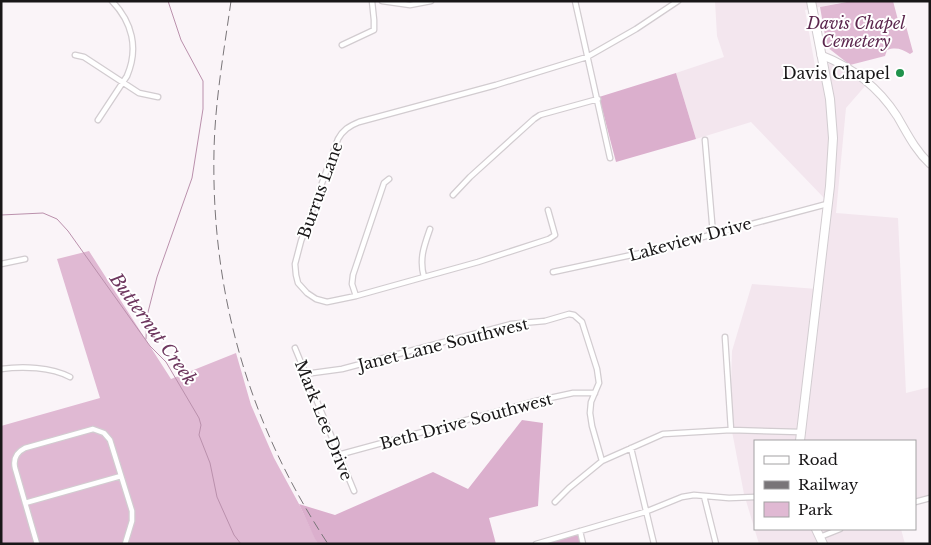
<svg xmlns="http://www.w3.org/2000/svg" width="931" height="545" viewBox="0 0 931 545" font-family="'Libre Baskerville',serif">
	<rect width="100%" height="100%" fill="#faf4f8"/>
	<path fill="#f3e6ee" d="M715 1H848L805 10 815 66 834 63 866 85 846 108 836 213 898 218 906 393 930 387V497L915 501V441H755V529H901L905 544H759L744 494 730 421 732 351 752 284 817 289 825 199 751 122 696 139 676 73 724 57 717 36Z"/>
	<path fill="#e0b9d3" d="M852 1H893L898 20 906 26 913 52 910 54C902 49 896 47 887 50L885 56 850 65 827 47 820 7Z
		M89 251 171 379 236 353 251 405 274 458 299 504 318 544H1V426L100 398 57 259Z"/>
	<path fill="#dbafcd" d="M676 73 696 139 616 162 599 97Z
		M522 420 543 423 538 506 489 518 496 544H318L315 539 299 504 335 515 433 472 468 489Z
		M580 530 582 544H550L551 538Z"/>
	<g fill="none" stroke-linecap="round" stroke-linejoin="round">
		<path stroke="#ba90ac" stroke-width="1" d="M1 215 43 213 57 219 68 231 150 346 166 362 199 418 201 425 199 435 210 463 217 497 234 535 241 544
			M146 339 147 316 157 277 192 178 203 109V81L181 40 168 1"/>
		<defs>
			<path id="street" d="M382 1 410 5 431 1
				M575 1 610 158
				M342 45 374 30V20L372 1
				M75 55 84 57 139 93 158 97
				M98 120 127 76C139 48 132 22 112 1
				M705 140 713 234
				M389 179 384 183 353 275 352 284 356 296 327 302 316 299 307 293 298 283 296 275 295 264 301 241 338 139C343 130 349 126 359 122L496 85 587 57 636 29 678 1
				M453 195 470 177 534 119 540 115 598 99
				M1 264 25 259
				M553 272 650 251 827 204
				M424 277C419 259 424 246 430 229
				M356 296 478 262 549 239 555 235 548 210
				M725 337 731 430
				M295 348 354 491
				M1 369C23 366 51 367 70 377
				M305 374 342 369 511 324 545 321 569 314 574 315 582 322 597 369 599 383 591 402 590 413 592 426 602 461
				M631 448 654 544
				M338 455 536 401 573 393H595
				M704 496 716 544
				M555 502 569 488 602 461 663 434 731 430 800 432
				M915 502 930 498
				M25 503 121 476
				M580 531 583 544
				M820 537 840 529
				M37 544 15 468C13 459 17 452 25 448L93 429 104 433 110 440 132 511V521L125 544
				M536 544 645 512 682 497 694 495 729 498 755 497"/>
			<path id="secondary" d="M821 55C852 67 879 88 897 116 907 133 915 150 930 164"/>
			<path id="primary" d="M800 441 830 186 833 138 830 99 811 1
				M816 529 823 544"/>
		</defs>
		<use href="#street" stroke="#d2ccd0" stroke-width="7"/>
		<use href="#secondary" stroke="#d2ccd0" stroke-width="9"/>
		<use href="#primary" stroke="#d2ccd0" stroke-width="10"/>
		<use href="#street" stroke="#fff" stroke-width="4.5"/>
		<use href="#secondary" stroke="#fff" stroke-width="7"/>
		<use href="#primary" stroke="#fff" stroke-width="8"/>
		<path stroke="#797578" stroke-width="1" stroke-dasharray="10 5" stroke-linecap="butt" d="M231 1C224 51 215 101 214 151 211 294 249 424 328 544"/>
	</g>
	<circle fill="#20924c" stroke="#fff" stroke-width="2" cx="900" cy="73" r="5"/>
	<g text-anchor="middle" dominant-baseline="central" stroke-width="4" stroke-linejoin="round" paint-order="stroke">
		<g font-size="16" font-style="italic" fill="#5c274e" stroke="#fff">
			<text x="856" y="23">Davis Chapel<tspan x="856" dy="18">Cemetery</tspan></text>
		</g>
		<g font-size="16" fill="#191718" stroke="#fff" text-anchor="end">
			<text x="890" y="73">Davis Chapel</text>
		</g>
		<g font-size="16" fill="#191718" stroke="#fff">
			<text transform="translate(320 190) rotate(-70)">Burrus Lane</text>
			<text transform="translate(690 239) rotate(-15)">Lakeview Drive</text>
			<text transform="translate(443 344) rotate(-14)">Janet Lane Southwest</text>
			<text transform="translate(324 420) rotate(68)">Mark Lee Drive</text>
			<text transform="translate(466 421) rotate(-15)">Beth Drive Southwest</text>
		</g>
		<g font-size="18" font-style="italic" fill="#6d365e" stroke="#fff">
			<text transform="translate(153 329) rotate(54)">Butternut Creek</text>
		</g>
	</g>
	<rect width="931" height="545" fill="none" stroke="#191718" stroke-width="5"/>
	<rect x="754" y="440" width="162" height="90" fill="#ffffff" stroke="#a3a2a3"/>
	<rect x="764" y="456" width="25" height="8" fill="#ffffff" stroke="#a3a2a3"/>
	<text x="798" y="465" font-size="15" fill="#191718">Road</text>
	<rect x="764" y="481" width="25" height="8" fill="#797578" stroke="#a3a2a3"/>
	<text x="798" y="490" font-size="15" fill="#191718">Railway</text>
	<rect x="764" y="502" width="25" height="15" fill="#e0b9d3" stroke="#a3a2a3"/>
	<text x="798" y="515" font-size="15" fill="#191718">Park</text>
</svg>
